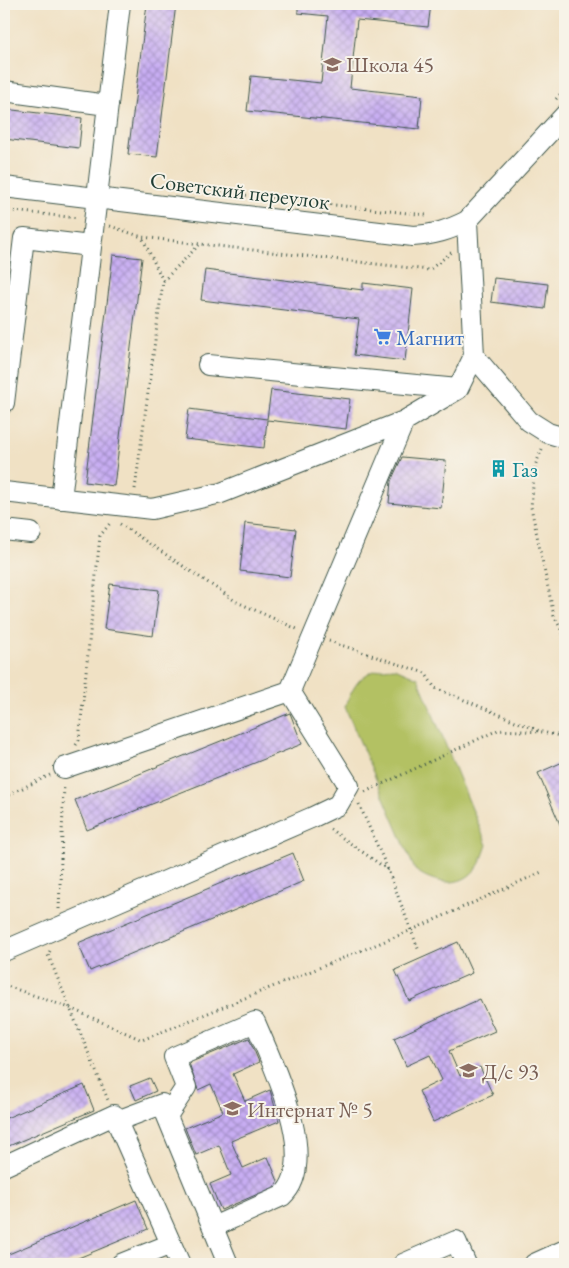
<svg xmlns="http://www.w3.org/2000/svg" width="569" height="1268" viewBox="0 0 569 1268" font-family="'EB Garamond',serif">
	<defs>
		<pattern id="building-cross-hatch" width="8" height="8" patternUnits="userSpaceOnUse" patternTransform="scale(1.25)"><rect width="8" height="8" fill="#c8adf3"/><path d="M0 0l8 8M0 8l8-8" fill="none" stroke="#a28ec6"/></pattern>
	</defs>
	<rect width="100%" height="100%" fill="#f7f3e8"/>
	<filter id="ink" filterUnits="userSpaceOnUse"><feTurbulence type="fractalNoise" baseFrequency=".02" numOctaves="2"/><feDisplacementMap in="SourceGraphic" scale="10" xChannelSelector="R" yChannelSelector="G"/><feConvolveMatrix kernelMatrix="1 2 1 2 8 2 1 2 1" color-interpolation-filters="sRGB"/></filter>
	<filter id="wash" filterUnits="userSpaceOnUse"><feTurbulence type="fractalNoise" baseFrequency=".0096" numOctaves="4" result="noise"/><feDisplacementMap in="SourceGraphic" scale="20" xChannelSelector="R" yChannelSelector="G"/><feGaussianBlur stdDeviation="1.12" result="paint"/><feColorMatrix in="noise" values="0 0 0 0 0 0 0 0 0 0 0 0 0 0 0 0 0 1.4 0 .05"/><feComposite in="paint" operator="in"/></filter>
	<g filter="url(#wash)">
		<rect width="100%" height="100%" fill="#f0e1c4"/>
		<path fill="#b3c163" stroke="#697f4c" d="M395 668 418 678 487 845C484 853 481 864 475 870 459 889 433 883 415 870L345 707C356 679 364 669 395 668Z"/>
		<g id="blocks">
			<path fill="url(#building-cross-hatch)" d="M147 4H176L157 157 128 154Z
				M298 4H431L428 27 357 20 350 88 422 96 419 129 247 111 251 76 321 83 328 16 298 13Z
				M4 109 82 118 79 148 4 139Z
				M113 255 142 258 114 486 85 482Z
				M205 270 363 290V283L413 289 405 361 354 355 359 319 201 300Z
				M494 278 548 284 545 309 491 302Z
				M271 390 350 399 346 429 267 420 264 448 185 439 189 409 267 419Z
				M402 457 446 461 441 508 389 503 391 481Z
				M245 523 296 529 290 577 240 571Z
				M110 584 159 590 153 636 104 629Z
				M290 713 302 744 87 830 75 800Z
				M565 761V836L538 773Z
				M293 853 304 881 90 971 78 943Z
				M458 942 472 973 409 1001 395 970Z
				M480 999 495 1031 449 1051 460 1076 480 1067 493 1095 433 1122 419 1091 442 1080 430 1055 406 1066 394 1038Z
				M249 1038 259 1062 233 1074 245 1101 270 1090 279 1121 231 1141 243 1168 268 1157 278 1181 274 1187 221 1210 210 1184 231 1175 219 1145 196 1155 185 1128 223 1112 211 1084 198 1090 189 1063Z
				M150 1078 156 1091 136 1100 130 1086Z
				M84 1085 94 1110 4 1148V1119Z
				M136 1200 148 1229 64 1264H4V1256Z"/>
		</g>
	</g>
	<g filter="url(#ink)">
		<use href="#blocks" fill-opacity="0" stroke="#3e564a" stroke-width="1"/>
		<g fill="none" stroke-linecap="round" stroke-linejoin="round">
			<defs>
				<path id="minor" d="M4 91 107 105
					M4 187 413 236C434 235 449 230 467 221L565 115
					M474 356 529 421 548 433 565 438
					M208 365 458 389
					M4 403 24 238 90 246
					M4 492 152 509 221 493 404 421 458 389 474 356 467 221
					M61 499 120 4
					M4 530 31 533
					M290 691 404 421
					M4 951 313 817 338 805 349 786 290 691 64 768
					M167 1116 186 1087 174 1057 255 1022C272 1063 321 1161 282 1196L213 1227
					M117 1121 162 1104 228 1264
					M4 1166 114 1115 180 1264
					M121 1264 171 1244
					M403 1264 456 1241 466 1264
					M534 1264 565 1250"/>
			</defs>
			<use href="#minor" stroke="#3e564a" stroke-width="22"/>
			<path stroke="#3e564a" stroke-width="3" stroke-dasharray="1 4" stroke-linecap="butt" d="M556 99 565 89
				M216 192 426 215
				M4 210 78 218
				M110 226 142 237 200 244 429 270 452 252
				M163 281 199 245
				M542 449 535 466 531 507 554 616 565 637
				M135 489 163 281 142 237
				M120 524 237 602 297 629
				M329 641 425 673 435 688 542 732
				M76 745 79 740 100 536 111 522
				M365 792 498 730 542 732 565 737
				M4 797 50 775
				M359 804 388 870 419 951
				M330 829 388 870
				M59 909 64 785
				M50 951 48 955 108 1100
				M4 985 70 1008 142 1040 412 930 544 871"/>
			<use href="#minor" stroke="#fff" stroke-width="20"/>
		</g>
	</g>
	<defs>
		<symbol id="school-bare" viewBox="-9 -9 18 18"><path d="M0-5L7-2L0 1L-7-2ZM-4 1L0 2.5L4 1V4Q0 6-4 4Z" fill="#8d6e63" stroke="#f7f3e8" stroke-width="2.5" paint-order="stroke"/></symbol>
		<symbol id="supermarket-bare" viewBox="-9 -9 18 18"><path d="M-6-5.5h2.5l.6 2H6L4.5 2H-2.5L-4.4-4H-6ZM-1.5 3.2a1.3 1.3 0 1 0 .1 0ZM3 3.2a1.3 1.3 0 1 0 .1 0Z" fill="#3f7fe0" stroke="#f7f3e8" stroke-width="2.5" paint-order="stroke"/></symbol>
		<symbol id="building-bare" viewBox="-9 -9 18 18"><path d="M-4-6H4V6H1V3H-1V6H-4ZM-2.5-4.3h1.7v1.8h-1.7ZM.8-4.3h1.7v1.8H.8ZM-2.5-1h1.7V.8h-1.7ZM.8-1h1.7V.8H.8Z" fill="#0f9aa8" stroke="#f7f3e8" stroke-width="2.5" paint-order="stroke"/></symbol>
	</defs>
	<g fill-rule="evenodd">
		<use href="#school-bare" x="320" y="52" width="25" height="25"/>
		<use href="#supermarket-bare" x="370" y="324" width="25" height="25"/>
		<use href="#building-bare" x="486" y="456" width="25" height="25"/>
		<use href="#school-bare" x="456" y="1058" width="25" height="25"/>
		<use href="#school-bare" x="220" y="1096" width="25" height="25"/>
	</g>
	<g text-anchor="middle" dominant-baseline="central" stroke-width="4" stroke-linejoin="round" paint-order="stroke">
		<g font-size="22" fill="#785e54" stroke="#f7f3e8" text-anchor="start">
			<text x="346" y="64">Школа 45</text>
			<text x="482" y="1071">Д/с 93</text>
			<text x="247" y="1109">Интернат № 5</text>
		</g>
		<g font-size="22" fill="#1f3d34" stroke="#f7f3e8">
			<text transform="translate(240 191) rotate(7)">Советский переулок</text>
		</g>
		<g font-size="22" fill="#366cbe" stroke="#f7f3e8" text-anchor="start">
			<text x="396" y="337">Магнит</text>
		</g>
		<g font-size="22" fill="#0d838f" stroke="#f7f3e8" text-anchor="start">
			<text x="512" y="469">Газ</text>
		</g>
	</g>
	<rect width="569" height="1268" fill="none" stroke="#f7f3e8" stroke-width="20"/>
</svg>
